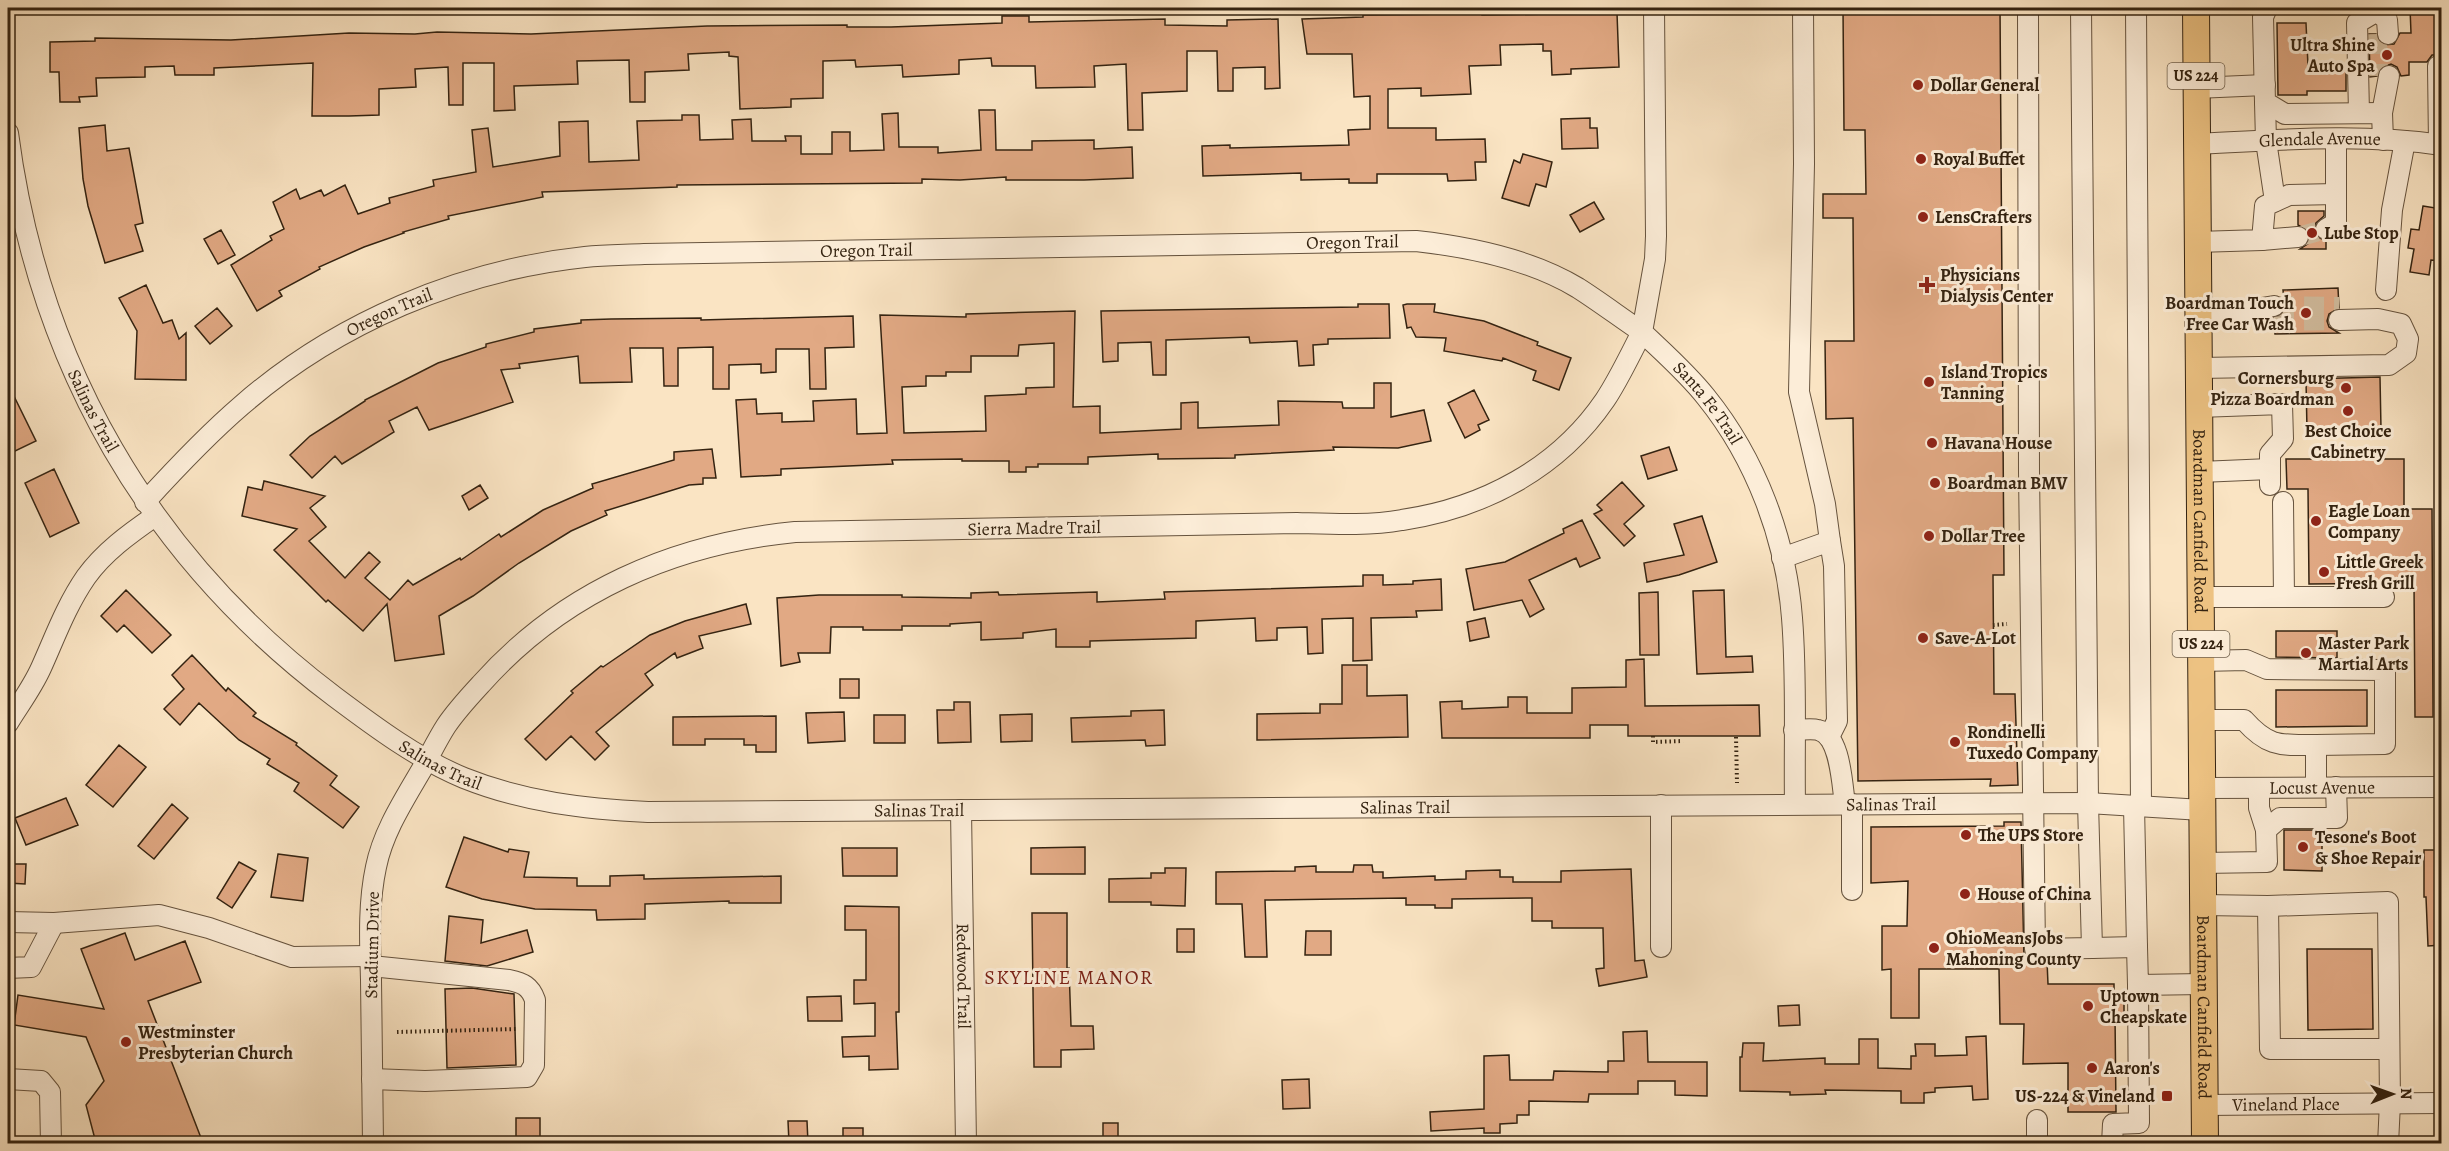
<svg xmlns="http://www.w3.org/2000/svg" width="2449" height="1151" viewBox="0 0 2449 1151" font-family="Alegreya,serif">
	<rect width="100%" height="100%" fill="#fae4c3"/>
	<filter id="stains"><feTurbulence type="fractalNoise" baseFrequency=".00333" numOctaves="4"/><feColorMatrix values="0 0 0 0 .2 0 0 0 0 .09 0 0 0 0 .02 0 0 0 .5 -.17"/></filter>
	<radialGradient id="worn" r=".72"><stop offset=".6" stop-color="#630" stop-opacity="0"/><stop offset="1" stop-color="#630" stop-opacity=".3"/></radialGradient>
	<path fill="#e1a984" stroke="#342311" stroke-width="1.5" fill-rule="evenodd" d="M1843 8H2000L2004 575H1993L1994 694H2015L2018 785 1990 786 1991 779 1858 781 1853 418 1826 419 1825 341H1854L1853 218H1823V194H1866L1865 130H1844Z
		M2410 8H2442V55H2432L2427 62H2409V75L2401 76 2397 67 2391 64 2380 68 2377 76 2370 77 2369 34H2376L2378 40 2383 45 2394 44 2400 33H2411Z
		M1482 12V15L1617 13 1619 67 1571 69V74L1552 75 1551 51H1543V44L1500 45 1501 65 1469 66 1471 94 1421 96V88L1388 89V128H1436V140L1485 139 1486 162H1475L1476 180 1448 181 1447 174H1377V183H1349V179L1301 180V173L1203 176 1202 146 1230 145V148L1349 145 1348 130 1370 129V96L1354 97 1352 54H1307L1302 19 1363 17V15L1454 14V13Z
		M1002 16H1029V22L1165 19V25L1227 26V20L1278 19 1280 88 1265 89V67L1233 68V91H1218L1217 51H1187V91L1142 93 1143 130H1128L1126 64 1094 66 1095 87 1036 88 1035 66H992L991 58 959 60V74L903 77 902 65 856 67 855 60 823 61V98L791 99V107L740 109 738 57 729 56V52L688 54 689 70 645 72V102H630L629 60 577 61 578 84 514 86 515 110 494 111V63H463V105H449L448 67 415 69 416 87 379 89V115L349 116H312L313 63 214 68V75H175L174 66 145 67V77L96 78 97 96 79 97 80 102H60L59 72H50V42L95 41V38L231 40 349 33 415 34 437 32 531 34 707 26 847 25V27H891L1002 23Z
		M2277 23H2306L2308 66 2346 64V91H2307V95H2278Z
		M979 110H995L996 150H1032V141L1094 140V149L1132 147 1133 178 1084 180H1006V177L960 180 922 179V183L677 185V187L542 192 543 197 448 216 449 219 403 232 404 233 364 247 319 267 320 269 279 291 282 296 257 311 231 265 272 240 270 236 284 229 273 202 296 189 300 199 321 190 324 196 345 185 358 214 390 203 389 198 434 186 433 180 476 172 472 130 488 128 493 167 560 156 559 122 588 121 589 162 639 160 637 121 682 120V115H699L700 140 733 139 732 120 751 119 752 141H786L785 136H801V154H832V132H850V151L884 150 882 114 898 113 899 147H938V153L981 150Z
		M1590 118V128H1597L1598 148 1562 149 1561 119Z
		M105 125 107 151 129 148 143 223 135 225 143 251 105 263 88 206 83 179 79 128Z
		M1523 154 1552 162 1546 187 1536 184 1529 206 1502 198 1514 160 1520 163Z
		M1594 202 1604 219 1580 232 1570 215Z
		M2423 206 2442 209 2438 230 2442 231V261L2431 260 2429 275 2410 272 2414 249 2408 248 2411 229 2419 230Z
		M2298 211H2324V216L2316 223 2314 230 2316 236 2326 241V249H2300L2309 243 2310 237 2307 230 2298 225Z
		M221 230 235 255 218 264 204 239Z
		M146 285 163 323 172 320 179 339 186 333V380L135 379 137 331 119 298Z
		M2338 288 2339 308 2329 314 2327 321 2329 327 2339 333 2275 334 2274 318 2281 316 2285 310 2283 290Z
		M1358 304H1389L1390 338 1328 339V344L1313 345 1314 365 1299 366 1297 341 1250 343 1249 337 1166 340V375H1153L1151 342 1118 343V361L1103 362 1101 311 1358 307Z
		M1407 304H1435L1434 312 1484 321 1538 342 1537 345 1571 358 1559 390 1533 380 1536 371 1503 358 1502 361 1444 351 1446 338 1416 337 1411 327 1407 328 1403 305Z
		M217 308 232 326 210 344 195 326Z
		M1075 311 1073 407 1100 406V433L1181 429V403L1198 402V428L1279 425 1278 401 1342 402 1343 408H1374V383H1391V417L1424 410 1431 441 1398 448 1333 447 1334 450 1235 455V458L1158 459V454L1088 457V464H1038V467H1026V472H1009V461H962V459L892 460 893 464 781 469V475L741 477 736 400 756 399 757 414 782 413V422L814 421 813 401 856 399 857 434 887 433 880 315 966 317V314ZM1054 343V387L1026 388V394L985 396 986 431 904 433 902 387 926 386V376H946V372H971V356H1018L1019 345Z
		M853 316 854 347 825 348 826 389H810L809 349H776V372L761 373V364L729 365V389H713V347L678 348V386H664L663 348H630L632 382 580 383 578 356 519 364 520 368 501 370 513 402 429 430 417 407 389 421 394 432 342 464 335 456 312 478 290 455 310 436 365 401V400L438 363 486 347V344L534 332V329L581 323V320L611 319 701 318V320Z
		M2380 377 2381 429 2307 431 2306 379Z
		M8 384 36 441 13 452 8 441Z
		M1474 390 1489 420 1478 425 1480 430 1465 438 1448 403Z
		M1669 447 1677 470 1648 479 1641 456Z
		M712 449 716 478H703V484L689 485 605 511 607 515 571 531 519 563 473 596 439 616 444 654 395 661 387 604 363 631 328 600 326 602 274 550 297 529 242 516 248 487 262 490 264 481 325 496 310 508 326 527 309 541 345 578 369 552 380 562 365 578 390 600 408 580 413 585 460 558 461 560 499 534 501 537 543 510 593 488 592 484 674 460V452Z
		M2286 459H2404V509H2432L2433 717H2415L2414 583 2309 584 2308 489H2287Z
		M54 469 79 523 50 537 25 483Z
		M1622 482 1644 506 1624 524 1635 536 1624 546 1594 514 1602 510 1597 505Z
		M480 485 488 498 469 510 462 496Z
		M1702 516 1717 562 1679 575 1647 582 1644 563 1684 555 1674 524Z
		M1582 520 1600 558 1580 567 1576 558 1529 580 1544 609 1530 617 1522 600 1474 610 1466 569 1505 562 1564 533 1563 529Z
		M1363 575H1383V585L1413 584V581L1441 579 1442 610 1416 611 1417 617 1371 618 1372 660 1353 661V618L1322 619 1323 653 1308 654 1307 627 1277 628V640L1256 641 1255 618 1196 621V638L1090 641V647H1056V629L1023 633V638L981 640V622L950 624V626H902V630H863V627H831L830 653H798L800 662 781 666 777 598 819 595H902V597L971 598V593L998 592 999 595 1097 592V602L1165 599 1164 592 1363 586Z
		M126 590 171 635 152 653 124 625 117 632 101 616Z
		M1724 590 1726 657 1752 656 1753 672 1697 674 1693 591Z
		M1658 592 1659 655H1640L1639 593Z
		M746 604 751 624 699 636 703 648 677 658 675 653 645 674 653 685 596 732 609 746 595 760 571 736 546 760 525 739 573 693 571 691 601 666 603 667 650 635 685 621Z
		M1485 618 1489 637 1470 641 1467 622Z
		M2276 631H2337V658L2276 657Z
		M192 655 226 691 228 688 256 713 253 716 297 743 296 745 337 776 330 785 359 807 343 828 294 791 299 783 267 764 270 759 239 740 199 703 180 725 164 709 184 689 172 675Z
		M1644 659 1645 706 1759 705 1760 736H1628V725H1590V738H1442L1440 702 1462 701V709L1508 707V697H1527V713H1572V688L1626 687V660Z
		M1342 665H1367V696L1407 695 1408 737 1257 740V714L1320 713V704H1342Z
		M840 679H859V698H840Z
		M2276 690H2367V726L2276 727Z
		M954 702H970L971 742 938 743 937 710H954Z
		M1164 710 1165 745 1146 746 1145 740 1072 742 1071 718 1131 716V711Z
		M844 712 845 741 808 743 806 713Z
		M1032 714V741L1001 742 1000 715Z
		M874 715H905V743H874Z
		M776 716V752H756V745H744V739H705V745H673V717Z
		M119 745 146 767 113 807 86 785Z
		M66 798 78 825 26 845 15 818Z
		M172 804 188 818 154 859 138 846Z
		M2004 822H2021L2024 959 2047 961 2048 984H2114V997H2124V1015H2115L2116 1112H2068V1063L2023 1064 2024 1024H2000L1999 969H1919V1018H1891V969L1882 970V926H1907L1908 881 1871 883V827L2004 826Z
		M2284 830H2322V871L2284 870Z
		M464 837 508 852 509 849 529 852 524 877 577 878V886H610V876L644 875V879L781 876V903H729V901L645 904V919L597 920 596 910 535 909 482 899 446 887Z
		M1085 847V874H1031V848Z
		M842 848H897V876H843Z
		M2424 850H2442V945L2428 946 2426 897H2424Z
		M278 854 308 858 303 901 271 897Z
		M239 862 256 871 232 908 217 898Z
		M8 864H26L25 884 8 883Z
		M1354 865H1372L1373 872H1383V878L1435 876V880L1466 879V871L1500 870V877H1513V882H1561V871L1631 869 1635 961 1644 960 1647 977 1599 986 1596 969 1604 968 1603 928H1552V921H1532V898L1452 899V908H1435V905H1406V898L1265 900 1267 957H1245L1242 904H1216V872L1295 871V867L1316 866V872H1353Z
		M1165 868H1186L1185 906 1151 905V902H1109V879L1151 878V873H1165Z
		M845 906 899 907V1012H896L898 1069 869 1070V1056L843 1057 842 1037 875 1036V1003L854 1004V980H866V930H845Z
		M1032 913H1067V968H1069L1071 1026H1093L1094 1049 1061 1050V1067H1034Z
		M449 916 483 920 481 943 527 930 533 952 487 966 445 961Z
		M1177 929H1194V952H1177Z
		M1306 931H1331V955H1305Z
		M125 933 135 960 185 941 201 982 148 1001 203 1143H96L86 1105 104 1081 86 1037 14 1025 18 995 104 1009 81 949Z
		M2307 949H2372L2373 1029 2308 1030Z
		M472 988 514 994 516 1065 447 1068 445 989Z
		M841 996 842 1021H808L807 997Z
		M1799 1005 1800 1025 1779 1026 1778 1006Z
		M1647 1031 1648 1062H1707V1096L1675 1095V1081H1638V1094H1589L1588 1102 1529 1101V1115H1517V1123L1500 1124V1133H1484V1128L1431 1131 1430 1112 1484 1109V1056L1509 1055 1510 1080H1553L1554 1071 1608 1072V1061H1624L1623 1032Z
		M1986 1036 1988 1099 1973 1100 1972 1086 1935 1088V1092L1924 1093V1103H1901V1091L1825 1090 1826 1094 1790 1095V1092L1740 1091V1057H1742L1743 1043H1764L1763 1061 1825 1058V1064H1859V1039H1878V1068L1911 1069V1056H1916L1915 1044H1935V1056L1967 1055 1966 1037Z
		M1309 1079 1310 1108 1283 1109 1282 1080Z
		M516 1118H540V1141H516Z
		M788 1121H807L808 1143H789Z
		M1103 1123H1118V1143H1103Z
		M843 1128H863V1143H843Z"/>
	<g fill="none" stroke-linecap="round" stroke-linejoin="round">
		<path stroke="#d2bd9f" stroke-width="20" stroke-dasharray="20 10" stroke-linecap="butt" d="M2377 34 2378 76
			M2298 237 2326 229
			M2274 306 2339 307
			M2274 321 2339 320"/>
		<defs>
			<g id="minor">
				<path id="s1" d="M1654 8 1656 236 1655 259 1642 332C1664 353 1687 373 1706 397 1756 459 1786 539 1792 618 1797 678 1794 744 1795 804"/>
				<path d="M2028 8 2029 472 2035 949 2092 948 2088 803 2081 8"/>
				<path d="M2136 8 2141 806"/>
				<path d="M2267 8 2263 17 2265 102 2285 114 2382 113 2383 140"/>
				<path d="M2377 11 2387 20 2388 34"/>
				<path d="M2438 66 2439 145"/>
				<path d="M2196 88 2265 85"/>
				<path d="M2265 102 2266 141 2275 201"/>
				<path d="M2359 113 2357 23 2377 11 2376 8"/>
				<path d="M2382 113 2389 76"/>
				<path id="s2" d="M8 133C38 364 149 557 335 697 375 727 418 759 464 778 524 802 585 809 648 812L2088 803 2202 810"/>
				<path id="s3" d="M2197 144C2278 140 2361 133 2442 145"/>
				<path d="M2326 229 2336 223V139"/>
				<path d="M2262 240 2298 237"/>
				<path d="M2197 242 2262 240 2265 206 2289 195 2336 194"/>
				<path d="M2386 290 2392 210 2405 141"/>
				<path d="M2198 311H2243L2274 306"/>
				<path d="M2199 368 2389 365 2406 353 2408 339 2401 324 2378 319 2339 320"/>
				<path d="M2199 407 2282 404 2283 439 2270 454V485"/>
				<path d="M2200 472 2270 469"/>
				<path id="s4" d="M145 502C176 468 207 435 242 405 336 323 461 270 585 257 605 255 625 255 644 254L1416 241C1470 247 1530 259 1578 288 1600 302 1621 318 1642 332 1630 355 1619 379 1605 400 1558 469 1483 508 1402 520 1368 526 1332 524 1297 523L795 532C673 544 563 592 481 684 469 697 456 711 446 726 437 740 430 755 422 769 404 800 383 832 376 867 368 904 370 943 371 980 372 1035 372 1089 373 1144"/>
				<path d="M2283 502 2284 597"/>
				<path d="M1782 558 1830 541 1825 504 1799 392 1804 164 1803 8"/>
				<path d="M2201 597H2384"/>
				<path d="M2201 661 2246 660 2267 669 2385 670V744L2316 745"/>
				<path d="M2202 720H2244C2269 748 2281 745 2316 745V787"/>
				<path d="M8 723C19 705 32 688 41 668 55 637 66 606 86 577 104 552 129 534 155 516"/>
				<path d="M1794 730C1802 730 1811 728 1818 730 1841 735 1842 786 1845 804"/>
				<path d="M1829 737 1837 721 1834 566 1830 541"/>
				<path id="s5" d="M2202 788 2442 787"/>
				<path id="s6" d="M961 810 966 1144"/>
				<path d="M2266 830 2280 818H2337L2336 787"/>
				<path d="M2202 863 2267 862 2266 830 2259 808V788"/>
				<path d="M1852 890V804"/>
				<path d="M2203 905 2268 906 2388 902 2390 1103 2388 1144"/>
				<path d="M2268 906 2270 1049H2389"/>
				<path d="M8 922 54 923 159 915 209 928 292 957 370 956"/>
				<path d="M1661 947V805"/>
				<path d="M2137 947 2138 985 2203 984"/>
				<path d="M2092 948 2137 947 2134 806"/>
				<path d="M371 966 509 980C523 983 530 986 535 1000L534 1065 527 1077 425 1081 372 1079"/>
				<path d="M8 968 31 967 54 923"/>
				<path d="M8 1079 41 1081 50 1092 51 1144"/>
				<path id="s7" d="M2204 1105 2442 1103"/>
				<path d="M2037 1144V1120"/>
				<path d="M2112 1144 2113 1124 2139 1123 2138 985"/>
			</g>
			<g id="major">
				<path id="s8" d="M2196 8 2205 1144"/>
			</g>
		</defs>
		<use href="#minor" stroke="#66533e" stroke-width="22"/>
		<use href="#major" stroke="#342311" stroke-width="28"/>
		<path stroke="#342311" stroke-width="4" stroke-dasharray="1.5 3" stroke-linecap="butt" d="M1993 625 2007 624
			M1653 736V742L1683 741
			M1736 737 1737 783
			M397 1032 516 1029"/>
		<use href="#minor" stroke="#fcedd8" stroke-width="20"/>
		<use href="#major" stroke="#edc282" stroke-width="26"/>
	</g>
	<g fill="#8f2418" stroke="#fcedd8" stroke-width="2">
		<circle cx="2387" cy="55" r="6"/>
		<circle cx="1918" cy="85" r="6"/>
		<circle cx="1921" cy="159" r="6"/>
		<circle cx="1923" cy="217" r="6"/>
		<circle cx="2312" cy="233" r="6"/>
		<path d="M1924 276h6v6h6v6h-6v6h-6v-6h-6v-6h6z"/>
		<circle cx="2306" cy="313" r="6"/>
		<circle cx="1929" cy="382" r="6"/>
		<circle cx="2346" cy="388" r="6"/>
		<circle cx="2348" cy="411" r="6"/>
		<circle cx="1932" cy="443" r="6"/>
		<circle cx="1935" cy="483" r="6"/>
		<circle cx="2316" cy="521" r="6"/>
		<circle cx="1929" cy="536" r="6"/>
		<circle cx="2324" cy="572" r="6"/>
		<circle cx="1923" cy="638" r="6"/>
		<circle cx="2306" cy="653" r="6"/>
		<circle cx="1955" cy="742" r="6"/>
		<circle cx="1966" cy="835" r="6"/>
		<circle cx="2303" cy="847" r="6"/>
		<circle cx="1965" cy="894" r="6"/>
		<circle cx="1934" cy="948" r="6"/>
		<circle cx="2088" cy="1006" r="6"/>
		<circle cx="126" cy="1042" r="6"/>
		<circle cx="2092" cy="1068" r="6"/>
		<rect x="2161" y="1090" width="12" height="12" rx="3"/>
	</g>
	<g text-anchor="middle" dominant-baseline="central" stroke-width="6" stroke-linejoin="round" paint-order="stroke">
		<g fill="#fcedd8" stroke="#70604d" stroke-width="1.5">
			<rect x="2167.5" y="63" width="57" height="26" rx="4.5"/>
			<rect x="2172.5" y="631" width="57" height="26" rx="4.5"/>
		</g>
		<g font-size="16" font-weight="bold" fill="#342311">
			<text x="2196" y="76">US 224</text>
			<text x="2201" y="644">US 224</text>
		</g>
		<g font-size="18" font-weight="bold" fill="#342311" stroke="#fcedd8" text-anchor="start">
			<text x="2375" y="45" text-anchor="end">Ultra Shine<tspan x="2375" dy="21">Auto Spa</tspan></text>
			<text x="1930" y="85">Dollar General</text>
			<text x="1933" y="159">Royal Buffet</text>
			<text x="1935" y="217">LensCrafters</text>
			<text x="2324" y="233">Lube Stop</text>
			<text x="1940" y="275">Physicians<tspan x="1940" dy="21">Dialysis Center</tspan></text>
			<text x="2294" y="303" text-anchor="end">Boardman Touch<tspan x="2294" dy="21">Free Car Wash</tspan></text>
			<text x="1941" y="372">Island Tropics<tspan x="1941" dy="21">Tanning</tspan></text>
			<text x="2334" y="378" text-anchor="end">Cornersburg<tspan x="2334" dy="21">Pizza Boardman</tspan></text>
			<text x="2348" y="431" text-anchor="middle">Best Choice<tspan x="2348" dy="21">Cabinetry</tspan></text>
			<text x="1944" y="443">Havana House</text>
			<text x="1947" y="483">Boardman BMV</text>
			<text x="2328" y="511">Eagle Loan<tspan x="2328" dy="21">Company</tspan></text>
			<text x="1941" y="536">Dollar Tree</text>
			<text x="2336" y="562">Little Greek<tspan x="2336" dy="21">Fresh Grill</tspan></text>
			<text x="1935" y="638">Save-A-Lot</text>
			<text x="2318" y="643">Master Park<tspan x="2318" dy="21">Martial Arts</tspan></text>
			<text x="1967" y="732">Rondinelli<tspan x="1967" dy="21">Tuxedo Company</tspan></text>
			<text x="1978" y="835">The UPS Store</text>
			<text x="2315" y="837">Tesone's Boot<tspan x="2315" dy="21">&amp; Shoe Repair</tspan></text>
			<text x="1977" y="894">House of China</text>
			<text x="1946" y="938">OhioMeansJobs<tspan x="1946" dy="21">Mahoning County</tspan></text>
			<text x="2100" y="996">Uptown<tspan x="2100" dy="21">Cheapskate</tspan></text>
			<text x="138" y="1032">Westminster<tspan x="138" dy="21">Presbyterian Church</tspan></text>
			<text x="2104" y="1068">Aaron's</text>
			<text x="2155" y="1096" text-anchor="end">US-224 &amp; Vineland</text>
		</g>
		<g font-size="18" fill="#342311" stroke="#fcedd8">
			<text stroke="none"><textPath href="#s3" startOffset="123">Glendale Avenue</textPath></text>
			<text stroke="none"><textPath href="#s4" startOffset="1284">Oregon Trail</textPath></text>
			<text stroke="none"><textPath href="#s4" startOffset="798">Oregon Trail</textPath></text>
			<text stroke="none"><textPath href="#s4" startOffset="312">Oregon Trail</textPath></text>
			<text stroke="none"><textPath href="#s1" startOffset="422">Santa Fe Trail</textPath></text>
			<text stroke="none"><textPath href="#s2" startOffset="292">Salinas Trail</textPath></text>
			<text stroke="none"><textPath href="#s8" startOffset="513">Boardman Canfield Road</textPath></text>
			<text transform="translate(1034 528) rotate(-1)">Sierra Madre Trail</text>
			<text stroke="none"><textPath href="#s2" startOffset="796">Salinas Trail</textPath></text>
			<text stroke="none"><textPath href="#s5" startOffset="120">Locust Avenue</textPath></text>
			<text stroke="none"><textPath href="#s2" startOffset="2254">Salinas Trail</textPath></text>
			<text stroke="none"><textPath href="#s2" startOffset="1768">Salinas Trail</textPath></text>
			<text stroke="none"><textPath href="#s2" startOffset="1282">Salinas Trail</textPath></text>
			<text transform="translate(372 945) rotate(-89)">Stadium Drive</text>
			<text stroke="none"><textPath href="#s6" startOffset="166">Redwood Trail</textPath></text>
			<text stroke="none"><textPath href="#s8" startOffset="999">Boardman Canfield Road</textPath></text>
			<text stroke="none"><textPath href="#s7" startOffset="82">Vineland Place</textPath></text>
		</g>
		<g font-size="20" letter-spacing="1.5" fill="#7a1f14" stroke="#fcedd8">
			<text x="1069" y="977">SKYLINE MANOR</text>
		</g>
	</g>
	<rect width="2449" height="1151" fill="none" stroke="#fae4c3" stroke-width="30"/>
	<rect x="9" y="9" width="2431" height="1133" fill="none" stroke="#342311" stroke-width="3"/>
	<rect x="15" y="15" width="2419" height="1121" fill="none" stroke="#342311" stroke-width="1.5"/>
	<g transform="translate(2392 1094) rotate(89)" stroke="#fcedd8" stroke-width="4.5" paint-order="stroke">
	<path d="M0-4.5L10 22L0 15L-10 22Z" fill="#342311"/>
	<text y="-9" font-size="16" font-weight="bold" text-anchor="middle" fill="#342311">N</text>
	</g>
	<rect width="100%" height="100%" filter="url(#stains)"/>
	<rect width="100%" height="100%" fill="url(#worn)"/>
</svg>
